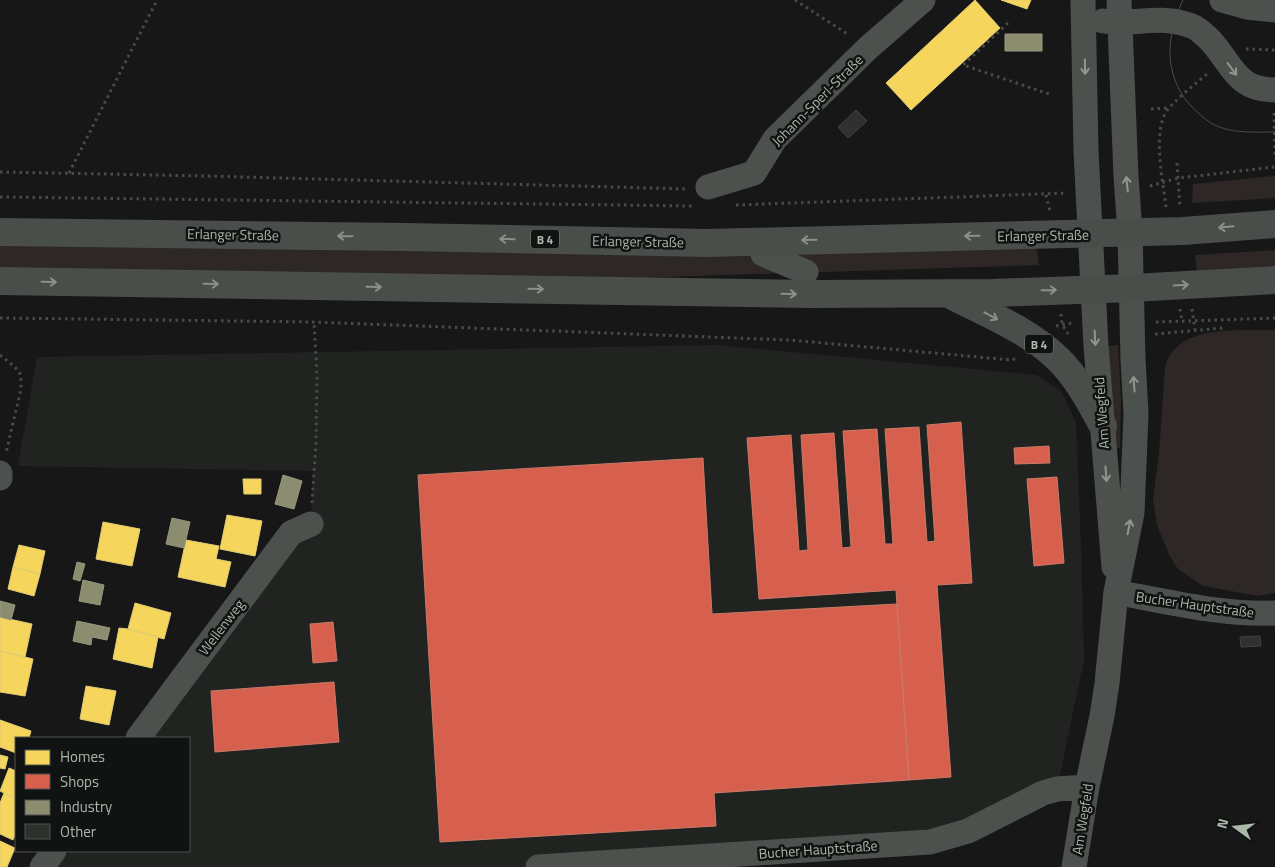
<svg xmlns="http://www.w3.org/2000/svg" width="1275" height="867" viewBox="0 0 1275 867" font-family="'Titillium Web',sans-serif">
	<rect width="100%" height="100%" fill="#171717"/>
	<path fill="#212321" d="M716 345 1036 375 1062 392 1076 423 1081 547 1084 660 1057 789 968 831 538 867H57L69 851H189V738H152L311 524 313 471 18 466 37 357Z"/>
	<path fill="#2d2725" d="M1275 176V198L1192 203 1193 184Z
		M0 245 1031 248 1037 249 1039 265 605 279 0 270Z
		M1275 250V266L1197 271 1195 255Z
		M1275 330V593L1258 596 1203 586 1178 569 1170 557 1157 525 1153 500 1159 453 1165 367C1177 323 1238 331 1275 330Z
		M1118 345 1121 399 1120 448 1116 449 1107 346Z"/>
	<path fill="#f6d55c" stroke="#dfcc73" d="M975 0 1000 28 911 110 886 83Z
		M1001 0H1031L1027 9Z
		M243 479H261V494H244Z
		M227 515 262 521 255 556 220 549Z
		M103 522 140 529 132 566 96 559Z
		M186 540 219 546 216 559 231 562 225 587 178 577Z
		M19 545 45 551 40 574 13 567Z
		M13 567 40 574 34 596 8 589Z
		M135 603 171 613 164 639 128 629Z
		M0 617 32 624 25 657 0 651Z
		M119 628 128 629 158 637 152 668 113 659Z
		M0 651 33 659 25 696 0 692Z
		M86 686 116 691 109 725 80 719Z
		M0 720 31 731 29 738H16V753L0 747Z
		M0 755 8 757 5 769 0 768Z
		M9 768 16 771V799L0 791Z
		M4 793 16 799V833L13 840 0 834V803Z
		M0 841 15 848 7 867H0Z"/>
	<path fill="#d6604d" stroke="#c97a69" d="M961 422 972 583 937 585 951 777 909 780 896 590 759 599 747 438 791 435 799 551 808 550 801 435 834 433 842 548 851 547 843 431 877 429 885 544H893L885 429 919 427 927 542 935 541 927 425Z
		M1049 446 1050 463 1015 464 1014 448Z
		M703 458 712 614 897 604 909 780 714 793 716 826 440 842 418 475Z
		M1057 477 1064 563 1034 566 1027 479Z
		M333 622 337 661 313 663 310 624Z
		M334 682 339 742 215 752 211 691Z"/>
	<path fill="#8c8c6e" stroke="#959980" d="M1005 34H1042V51H1005Z
		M283 475 302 481 294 509 275 504Z
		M172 518 190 522 184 548 166 544Z
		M77 562 85 564 80 581 73 579Z
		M83 580 104 585 100 605 79 601Z
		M0 601 15 605 11 620 0 617Z
		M77 621 110 628 107 640 92 637 91 645 73 641Z"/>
	<path fill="#2f312f" stroke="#404340" d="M856 110 867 121 848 138 838 127Z
		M1260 636 1261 646 1241 647 1240 637Z"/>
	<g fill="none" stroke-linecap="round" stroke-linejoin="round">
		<path stroke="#484c48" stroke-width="3" stroke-dasharray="2.5 4" stroke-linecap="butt" d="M795 0 849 35
			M1008 23 963 65 1052 95
			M1246 49 1275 50
			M1151 109 1168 108
			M1274 113 1275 159
			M1177 163 1180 207
			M0 172 205 176 687 189
			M69 173 157 0
			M1150 186 1178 178 1275 167
			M1046 195 1050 211
			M0 197 694 206
			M736 205 1067 193
			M1166 207C1163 180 1151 129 1169 108 1180 96 1194 85 1207 74
			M1180 309 1182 321
			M1192 309 1195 330
			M1061 314 1062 324 1068 334
			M0 318 314 322 789 340 1012 360 1017 358
			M1156 322 1275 318
			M1056 326 1072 323
			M1155 334 1223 328
			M0 355 15 367 21 375V389L6 453
			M312 503 316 442 317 376 314 322"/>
		<path stroke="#4d514d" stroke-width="25" d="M1083 0 1086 151 1096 346 1114 567
			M1222 0 1247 7 1275 10
			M1103 21C1136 26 1161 13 1194 27 1200 30 1204 35 1209 39 1232 63 1235 90 1275 90
			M708 187 754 173 775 139 868 48 923 0
			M763 254 806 272
			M0 473V478
			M1116 592C1168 602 1222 615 1275 613
			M138 738 291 533 311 524
			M42 867 54 851
			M538 867 930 842 968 831 1043 793 1057 789 1087 787
			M1074 867 1087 787 1102 716 1107 683 1116 592 1132 513 1136 414 1133 359 1130 233 1126 176 1119 0"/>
		<path stroke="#4a4e4a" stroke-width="28" d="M0 232 405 237 708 243 1183 231 1275 224
			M0 281 812 294 993 293 1132 288 1275 280
			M951 295C987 314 1028 330 1057 358 1077 377 1090 402 1103 426"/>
		<path stroke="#494c49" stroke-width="1" d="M1183 0C1166 35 1163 74 1190 105 1196 111 1203 118 1211 123 1230 134 1253 132 1275 132"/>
	</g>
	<defs><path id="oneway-shaft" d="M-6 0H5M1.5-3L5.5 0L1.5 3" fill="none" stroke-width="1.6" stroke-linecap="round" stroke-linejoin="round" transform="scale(1.25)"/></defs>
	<g stroke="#8e988d">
		<use href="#oneway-shaft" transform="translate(1085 67) rotate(89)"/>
		<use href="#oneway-shaft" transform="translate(1232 69) rotate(53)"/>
		<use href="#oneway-shaft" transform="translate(1127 184) rotate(-96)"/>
		<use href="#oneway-shaft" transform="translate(1095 338) rotate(87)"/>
		<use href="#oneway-shaft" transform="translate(1134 384) rotate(-94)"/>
		<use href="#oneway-shaft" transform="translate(1106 474) rotate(86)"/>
		<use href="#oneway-shaft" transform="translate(1129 527) rotate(-79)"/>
	</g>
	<g stroke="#889288">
		<use href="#oneway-shaft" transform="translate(1226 227) rotate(175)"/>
		<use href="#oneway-shaft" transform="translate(345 236) rotate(-179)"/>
		<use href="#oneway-shaft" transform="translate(972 236) rotate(179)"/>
		<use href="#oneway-shaft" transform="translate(507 239) rotate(-179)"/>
		<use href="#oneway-shaft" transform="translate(809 240) rotate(179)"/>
		<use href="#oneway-shaft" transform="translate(49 282) rotate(1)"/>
		<use href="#oneway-shaft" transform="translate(211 284) rotate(1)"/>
		<use href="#oneway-shaft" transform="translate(1181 285) rotate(-3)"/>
		<use href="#oneway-shaft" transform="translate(374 287) rotate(1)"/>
		<use href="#oneway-shaft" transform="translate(536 289) rotate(1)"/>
		<use href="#oneway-shaft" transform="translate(1049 290) rotate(-1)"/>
		<use href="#oneway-shaft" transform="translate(789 294) rotate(1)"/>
		<use href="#oneway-shaft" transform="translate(991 316) rotate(28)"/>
	</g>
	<g text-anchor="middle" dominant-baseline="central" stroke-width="5" stroke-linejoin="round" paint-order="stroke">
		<g fill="#111312" stroke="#7c867c" stroke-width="1">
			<rect x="531" y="229.5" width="28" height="19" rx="4"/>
			<rect x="1025" y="334.5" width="28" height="19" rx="4"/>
		</g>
		<g font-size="12" font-weight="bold" fill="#aab7a9">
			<text x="545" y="239">B 4</text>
			<text x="1039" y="344">B 4</text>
		</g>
		<g font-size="14" fill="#aab7a9" stroke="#111312">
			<text transform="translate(817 100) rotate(-45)">Johann-Sperl-Straße</text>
			<text transform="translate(233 234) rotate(1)">Erlanger Straße</text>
			<text transform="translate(1043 235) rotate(-1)">Erlanger Straße</text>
			<text transform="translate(638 241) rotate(1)">Erlanger Straße</text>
			<text transform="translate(1101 413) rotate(-94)">Am Wegfeld</text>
			<text transform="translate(1195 604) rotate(8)">Bucher Hauptstraße</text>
			<text transform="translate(221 627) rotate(-53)">Wellenweg</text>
			<text transform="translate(1082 819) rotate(-81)">Am Wegfeld</text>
			<text transform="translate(818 849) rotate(-4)">Bucher Hauptstraße</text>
		</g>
	</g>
	<rect x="15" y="737" width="175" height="115" fill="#111312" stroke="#4e554e"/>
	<rect x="25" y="750" width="25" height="15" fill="#f6d55c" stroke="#4e554e"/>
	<text x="60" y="762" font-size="15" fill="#aab7a9">Homes</text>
	<rect x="25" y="774" width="25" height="15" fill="#d6604d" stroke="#4e554e"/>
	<text x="60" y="787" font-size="15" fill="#aab7a9">Shops</text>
	<rect x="25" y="800" width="25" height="15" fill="#8c8c6e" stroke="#4e554e"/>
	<text x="60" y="812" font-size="15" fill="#aab7a9">Industry</text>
	<rect x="25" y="824" width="25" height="15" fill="#2f312f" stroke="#4e554e"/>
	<text x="60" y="837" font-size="15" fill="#aab7a9">Other</text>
	<g transform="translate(1235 827) rotate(285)" stroke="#111312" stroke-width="4" paint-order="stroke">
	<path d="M0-4L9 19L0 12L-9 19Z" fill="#aab7a9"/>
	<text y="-8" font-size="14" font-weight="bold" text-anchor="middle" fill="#aab7a9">N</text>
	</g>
</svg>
